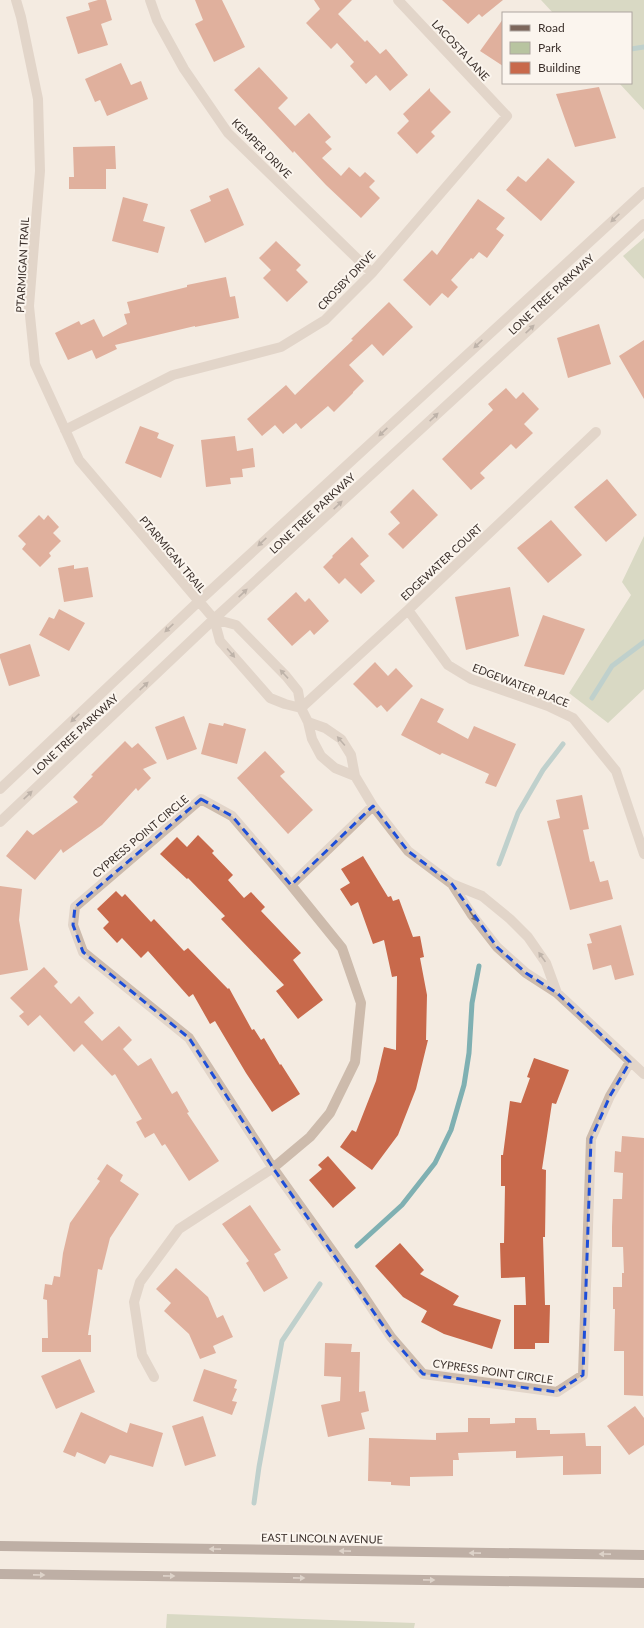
<svg xmlns="http://www.w3.org/2000/svg" width="644" height="1628" viewBox="0 0 644 1628" font-family="Lato,sans-serif">
	<rect width="100%" height="100%" fill="#f4ebe1"/>
	<path fill="#b8c4a0" d="M541 0H644V110L619 83H631V13H553Z
		M644 238V279L623 256Z
		M644 536V689L608 723 569 693 631 595 622 582Z
		M167 1614 415 1623 414 1628H166Z"/>
	<g fill="none" stroke-linecap="round" stroke-linejoin="round">
		<path stroke="#7fb0b2" stroke-width="5" d="M631 49 644 47
			M592 698 612 666 644 642
			M499 864 518 813 543 770 563 744
			M357 1246 402 1205 435 1163 451 1130 464 1085 469 1053 472 1003 479 966
			M254 1503 259 1467 282 1341 320 1284"/>
	</g>
	<path fill="#c8694b" d="M98 0H106L112 20 101 24 108 45 78 54 66 17 90 10 88 3Z
		M195 0H222L245 47 214 62 195 24 203 20Z
		M314 0H352L338 14 365 42 367 40 380 54 386 49 408 75 390 91 376 75 366 84 350 66 354 62 337 43 331 49 306 23 320 9Z
		M442 0H503L482 17 479 14 468 24Z
		M503 19V66L480 51Z
		M121 63 131 85 141 81 148 99 107 116 100 100 95 102 85 79Z
		M259 67 288 98 278 108 295 126 309 113 331 137 325 142 332 149 322 158 341 176 349 167 360 177 365 172 375 181 369 187 380 198 361 218 326 185 294 151 293 153 234 90Z
		M599 87 616 138 575 147 556 94Z
		M430 88V91L451 112 431 132 435 136 417 154 397 133 409 121 403 114Z
		M115 146 116 169H106V189H69V177H74L73 147Z
		M548 158 575 182 541 221 506 190 518 176 526 182Z
		M228 188 244 225 205 243 190 210 211 201 209 196Z
		M123 197 148 204 143 221 165 227 158 253 112 241Z
		M478 199 505 218 496 229 504 235 487 258 479 252 473 259 471 258 451 280 458 287 448 298 442 293 430 306 403 280 432 250 437 255Z
		M276 241 301 265 296 270 308 282 287 302 263 278 271 270 259 258Z
		M226 277 230 297 235 296 239 318 195 327V326L115 345 117 349 96 359 92 350 68 360 55 333 79 321 81 325 94 319 103 337 127 324 124 314 130 313 127 302 187 287V285Z
		M389 302 413 327 383 356 372 344 349 365 364 381 353 392V393L334 412 328 406 301 429 296 423 283 434 275 425 262 436 247 419 286 385 295 395 353 340 351 339Z
		M599 324 611 364 568 378 557 338Z
		M644 340V399L619 356Z
		M506 388 516 399 523 392 539 409 524 424 533 433 516 449 511 444 480 473 485 478 471 490 442 459 493 410 488 404Z
		M140 426 159 433 157 438 174 445 161 478 125 463Z
		M235 436 237 451 253 448 255 467 242 469 243 477 230 478 231 484 206 487 201 440Z
		M607 479 637 515 606 542 574 507Z
		M413 489 438 515 403 549 388 534 400 523 390 512Z
		M39 515 44 520 48 515 59 527 53 533 61 541 49 553 51 556 40 567 22 549 26 544 18 536Z
		M551 520 582 555 548 583 517 548Z
		M352 537 369 556 360 564 375 581 361 594 345 578 339 584 323 567 333 557 332 556Z
		M74 565V569L88 567 93 597 64 602 58 568Z
		M510 587 519 636 466 650 455 597Z
		M296 592 305 602 309 598 329 621 314 635 310 630 292 646 267 619Z
		M59 609 85 623 69 651 39 635 49 617 54 619Z
		M543 615 585 629 564 675 524 666Z
		M30 644 40 676 9 686 0 658V654Z
		M375 662 388 676 396 668 413 686 387 712 381 705 377 708 353 684Z
		M421 698 444 709 437 722 468 739 474 726 516 744 496 787 485 783 489 774 442 753 440 755 401 735Z
		M184 716 197 749 167 760 155 727Z
		M209 723 223 726 224 723 246 729 237 764 201 754Z
		M125 741 132 748 138 743 157 763 143 769 151 778 138 791 136 788 102 825 63 853 61 849 35 880 6 856 27 830 33 835 78 802 73 797 93 776 91 775Z
		M265 751 285 772 280 776 313 810 288 834 237 778Z
		M582 795 589 829 583 830 590 862 594 861 600 882 608 880 613 899 570 910 547 821 560 818 556 800Z
		M198 835 214 851 212 853 233 875 228 880 244 898 251 892 265 907 261 911 301 953 293 960 323 1000 298 1019 276 991 284 985 221 919 225 916 188 878 187 879 160 854 177 837 187 847Z
		M363 856 388 897 391 896 393 901 399 899 413 937 420 936 424 957 420 958 427 995 426 1040H428L416 1089 398 1135 372 1170 340 1147 352 1130 356 1132 376 1081 384 1047 396 1050 397 976 392 977 384 940 373 944 358 902 351 906 340 889 350 883 341 869Z
		M0 886 22 889 19 920 28 970 0 975Z
		M116 891 122 897 125 894 151 922 154 919 184 951 188 948 228 989 229 988 252 1030 254 1029 261 1040 264 1038 280 1065 281 1064 300 1094 272 1112 246 1073 215 1021 210 1024 193 994 189 997 148 951 141 958 122 938 117 943 103 928 109 922 97 909Z
		M621 925 634 975 615 980 611 965 593 970 587 944 592 943 589 934Z
		M44 967 58 982 54 986 71 1004 79 996 94 1013 84 1022 102 1041 119 1026 132 1040 123 1049 138 1066 151 1058 172 1094 177 1091 189 1112 187 1113 219 1161 189 1181 165 1144 162 1146 154 1133 145 1138 136 1122 142 1119 115 1074 112 1076 82 1044 74 1052 40 1015 28 1026 19 1016 24 1012 10 998Z
		M534 1058 569 1070 556 1104 552 1103 542 1169 546 1170 545 1237H543L545 1305H550L549 1343H535V1349H514V1305H526L525 1277 501 1278 500 1243H504L505 1186H501V1155H503L510 1101 521 1103 530 1078 527 1077Z
		M622 1136 644 1138 643 1396 624 1395V1351H614L615 1309H613V1287H622V1273H624L623 1247H612V1227L613 1199H622L623 1173 614 1172 615 1151 621 1152Z
		M328 1156 356 1188 333 1208 309 1180 322 1169 318 1165Z
		M107 1164 123 1175 120 1181 139 1194 110 1238 102 1270 98 1269 88 1335H91V1352H42V1338H48L47 1300 43 1299 45 1284 52 1285 54 1276 60 1277 63 1253 70 1223 100 1181 97 1179Z
		M250 1205 281 1250 274 1254 288 1278 264 1292 246 1263 249 1261 222 1224Z
		M400 1243 424 1270 420 1274 459 1296 453 1305 501 1320 492 1349 444 1334 421 1322 427 1311 403 1297 375 1266Z
		M176 1268 208 1297 217 1318 223 1315 233 1337 213 1346 216 1353 200 1359 189 1334 164 1311 171 1303 156 1289Z
		M325 1343 352 1344 351 1352H360L359 1392 365 1391 369 1411 361 1413 365 1429 328 1437 321 1405 340 1401 341 1377 324 1376Z
		M80 1359 95 1392 56 1409 41 1376Z
		M204 1369 237 1380 234 1388 237 1389 232 1401 237 1402 232 1415 193 1401Z
		M635 1406 644 1418V1445L629 1455 607 1426Z
		M81 1412 127 1433 130 1423 163 1433 153 1467 110 1455 105 1464 77 1452 75 1457 63 1452Z
		M203 1416 216 1456 185 1466 172 1426Z
		M468 1418H490V1424L515 1423V1418H536L537 1430H550V1434L585 1433 586 1446H601V1474L563 1475V1456L516 1458V1451L458 1453 459 1460H453V1476L410 1477V1486L391 1485V1482L368 1481 369 1438 436 1440V1433L468 1432Z"/>
	<g fill="none" stroke-linecap="round" stroke-linejoin="round">
		<path stroke="#cdbbac" stroke-width="10" d="M16 0 21 17 38 99 40 171 29 306 35 364 79 460 214 619 220 641 270 698 285 704 301 708
			M150 0 157 20 184 69 228 133 372 273
			M65 430 173 375 281 347 325 320 372 273 507 116 398 0
			M408 610 448 665 471 679 548 706 573 718 616 771 644 854
			M214 619 236 625 286 676 298 691 301 708 308 722 312 739 321 756 335 768 355 776
			M301 708 408 610 596 432
			M308 722 325 728 341 739 351 755 355 776 373 806 408 851 452 884 482 896 510 919 528 937 546 963 557 993
			M0 789 198 602 644 192
			M0 822 214 619 644 224
			M452 884 472 915 497 947 526 973 557 993 644 1074
			M291 885 373 806
			M154 1377 142 1355 134 1302 140 1282 179 1229 273 1168 310 1137 330 1113 355 1062 361 1003 342 948 291 885 232 816 201 799 75 907 73 925 83 952 189 1038 273 1168 355 1283 391 1337 423 1374 557 1392 583 1375 591 1139 610 1096 630 1062"/>
		<path stroke="#7d675c" stroke-width="10" d="M0 1546 644 1555
			M0 1574 644 1583"/>
	</g>
	<defs><path id="oneway-solid" d="M-6-.8H1V-3.2L6.5 0L1 3.2V.8H-6Z"/></defs>
	<g fill="#7d6f65">
		<use href="#oneway-solid" transform="translate(615 218) rotate(137)"/>
		<use href="#oneway-solid" transform="translate(530 329) rotate(-43)"/>
		<use href="#oneway-solid" transform="translate(478 344) rotate(137)"/>
		<use href="#oneway-solid" transform="translate(434 417) rotate(-43)"/>
		<use href="#oneway-solid" transform="translate(383 432) rotate(137)"/>
		<use href="#oneway-solid" transform="translate(338 505) rotate(-43)"/>
		<use href="#oneway-solid" transform="translate(262 542) rotate(137)"/>
		<use href="#oneway-solid" transform="translate(243 593) rotate(-43)"/>
		<use href="#oneway-solid" transform="translate(169 628) rotate(137)"/>
		<use href="#oneway-solid" transform="translate(231 653) rotate(49)"/>
		<use href="#oneway-solid" transform="translate(284 674) rotate(-133)"/>
		<use href="#oneway-solid" transform="translate(144 686) rotate(-43)"/>
		<use href="#oneway-solid" transform="translate(75 718) rotate(137)"/>
		<use href="#oneway-solid" transform="translate(341 741) rotate(-131)"/>
		<use href="#oneway-solid" transform="translate(28 795) rotate(-43)"/>
		<use href="#oneway-solid" transform="translate(473 916) rotate(54)"/>
		<use href="#oneway-solid" transform="translate(542 957) rotate(-125)"/>
	</g>
	<g fill="#c2b5ac">
		<use href="#oneway-solid" transform="translate(215 1549) rotate(-179)"/>
		<use href="#oneway-solid" transform="translate(345 1551) rotate(-179)"/>
		<use href="#oneway-solid" transform="translate(475 1553) rotate(-179)"/>
		<use href="#oneway-solid" transform="translate(605 1554) rotate(-179)"/>
		<use href="#oneway-solid" transform="translate(39 1575) rotate(1)"/>
		<use href="#oneway-solid" transform="translate(169 1576) rotate(1)"/>
		<use href="#oneway-solid" transform="translate(299 1578) rotate(1)"/>
		<use href="#oneway-solid" transform="translate(429 1580) rotate(1)"/>
	</g>
	<path d="M0 0H644V1628H0ZM201 799 232 816 291 885 373 806 408 851 452 884 497 947 526 973 557 993 630 1062 610 1096 591 1139 583 1375 557 1392 423 1374 391 1337 273 1168 189 1038 83 952 73 925 75 907Z" fill="#f4ebe1" fill-opacity=".55" fill-rule="evenodd"/>
	<path fill="none" stroke="#1d4ed8" stroke-width="3" stroke-dasharray="8 5" stroke-linejoin="round" d="M201 799 232 816 291 885 373 806 408 851 452 884 497 947 526 973 557 993 630 1062 610 1096 591 1139 583 1375 557 1392 423 1374 391 1337 273 1168 189 1038 83 952 73 925 75 907Z"/>
	<g text-anchor="middle" dominant-baseline="central" stroke-width="4" stroke-linejoin="round" paint-order="stroke">
		<g font-size="11" fill="#3b302b" stroke="#fbf5ee">
			<text transform="translate(461 50) rotate(47)">LACOSTA LANE</text>
			<text transform="translate(262 148) rotate(45)">KEMPER DRIVE</text>
			<text transform="translate(22 265) rotate(-87)">PTARMIGAN TRAIL</text>
			<text transform="translate(346 280) rotate(-46)">CROSBY DRIVE</text>
			<text transform="translate(551 294) rotate(-43)">LONE TREE PARKWAY</text>
			<text transform="translate(312 513) rotate(-43)">LONE TREE PARKWAY</text>
			<text transform="translate(173 554) rotate(50)">PTARMIGAN TRAIL</text>
			<text transform="translate(441 562) rotate(-43)">EDGEWATER COURT</text>
			<text transform="translate(521 685) rotate(21)">EDGEWATER PLACE</text>
			<text transform="translate(75 734) rotate(-43)">LONE TREE PARKWAY</text>
			<text transform="translate(140 836) rotate(-40)">CYPRESS POINT CIRCLE</text>
			<text transform="translate(493 1371) rotate(8)">CYPRESS POINT CIRCLE</text>
			<text transform="translate(322 1538) rotate(1)">EAST LINCOLN AVENUE</text>
		</g>
	</g>
	<rect x="502" y="12" width="130" height="72" fill="#fbf5ee" stroke="#aea6a0"/>
	<rect x="510" y="25" width="20" height="6" fill="#7d675c" stroke="#aea6a0"/>
	<text x="538" y="32" font-size="12" fill="#3b302b">Road</text>
	<rect x="510" y="42" width="20" height="12" fill="#b8c4a0" stroke="#aea6a0"/>
	<text x="538" y="52" font-size="12" fill="#3b302b">Park</text>
	<rect x="510" y="62" width="20" height="12" fill="#c8694b" stroke="#aea6a0"/>
	<text x="538" y="72" font-size="12" fill="#3b302b">Building</text>
</svg>
